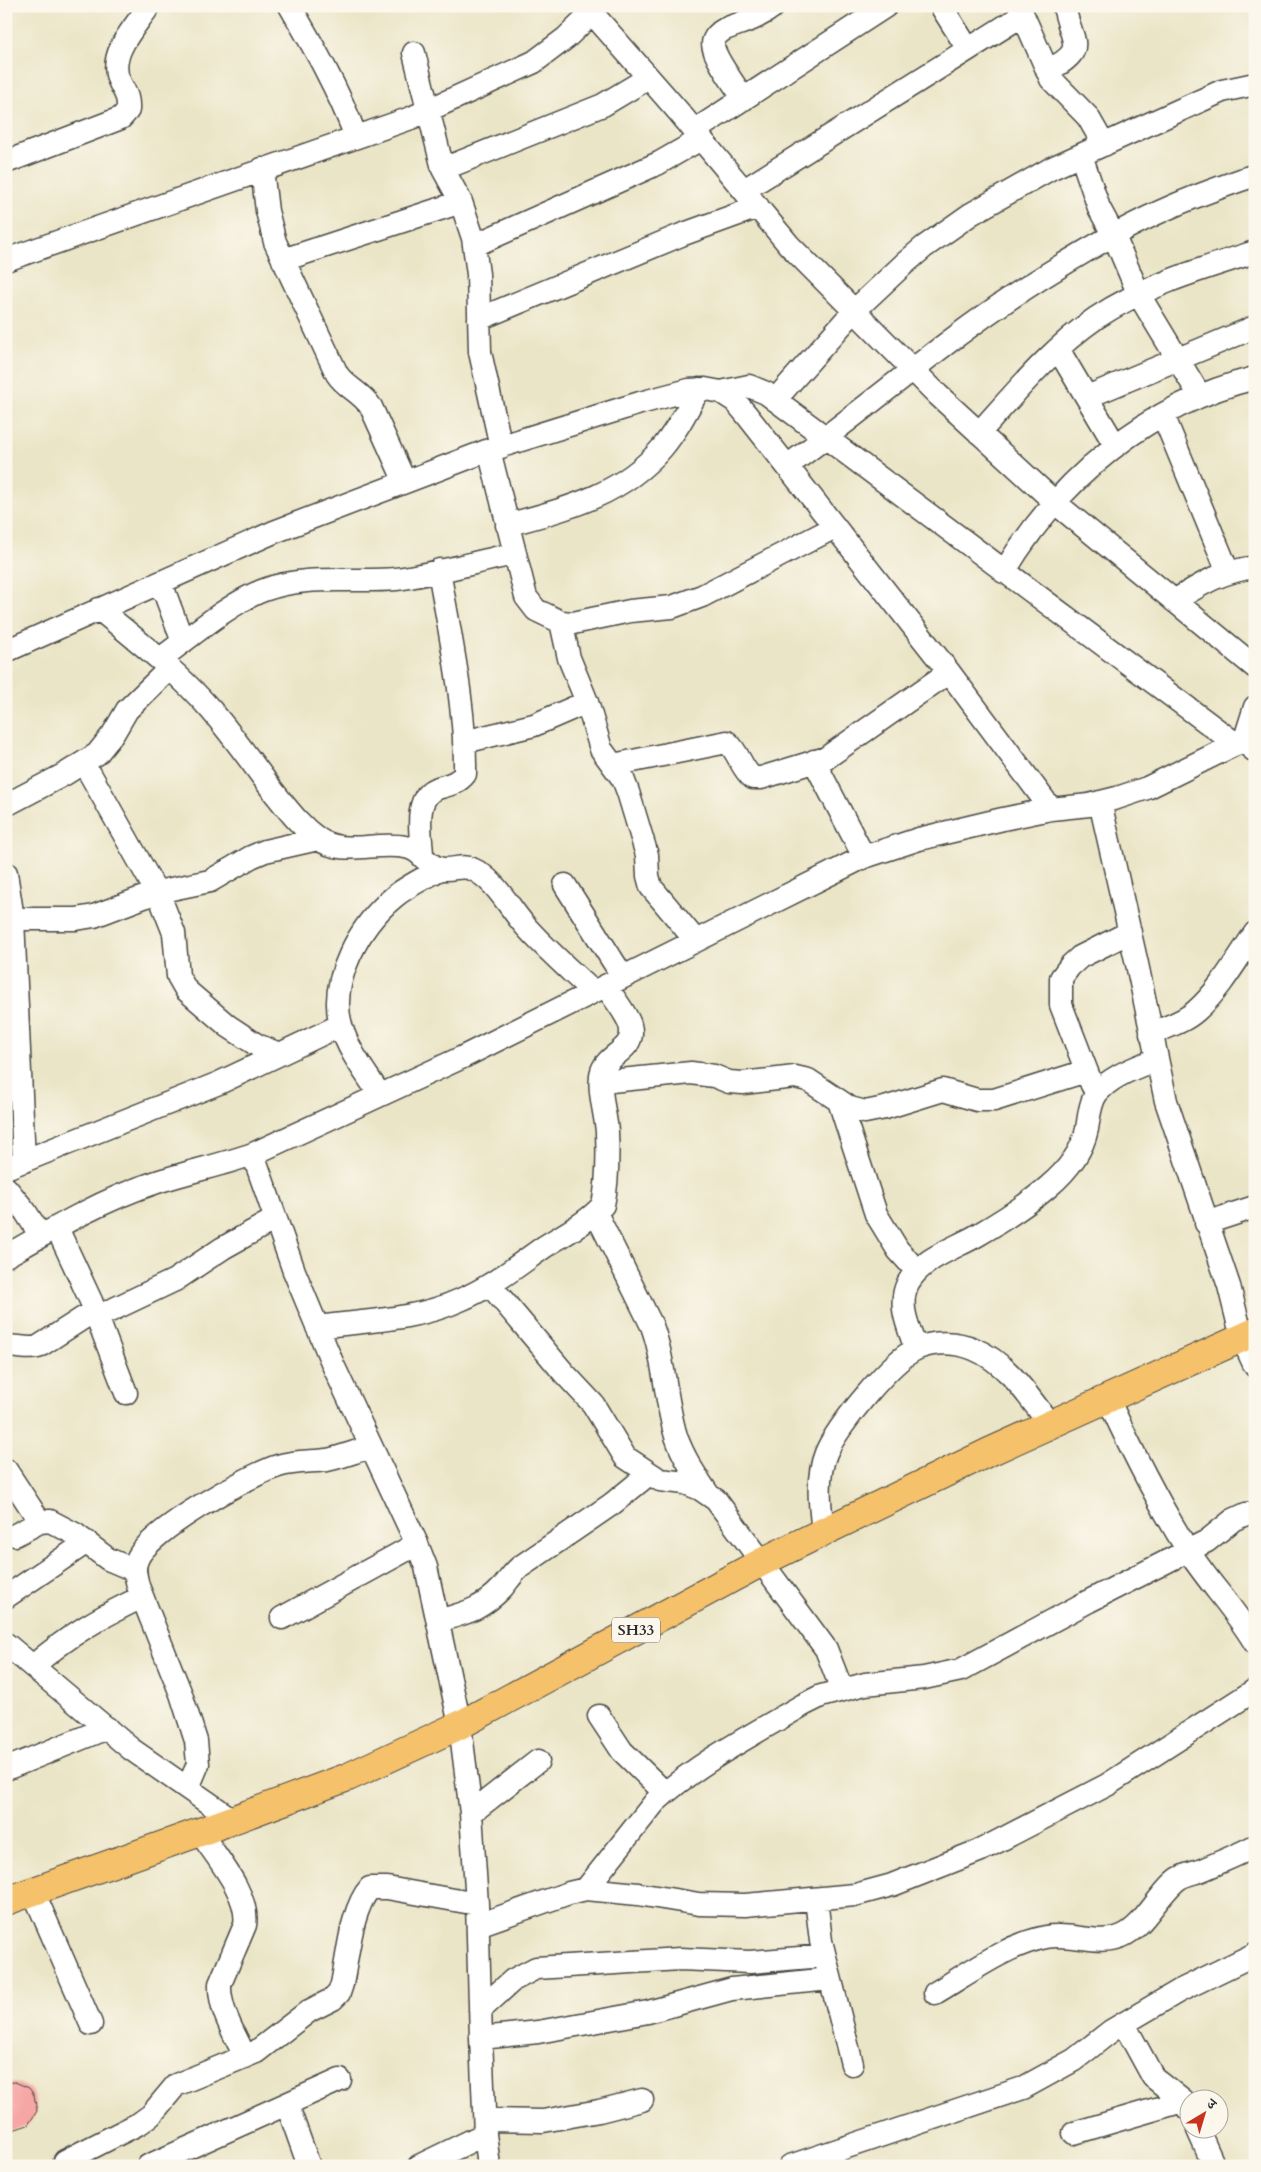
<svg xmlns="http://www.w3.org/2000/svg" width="1261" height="2172" viewBox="0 0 1261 2172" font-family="Cardo,'Noto Serif Devanagari',serif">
	<rect width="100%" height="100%" fill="#fbf7ec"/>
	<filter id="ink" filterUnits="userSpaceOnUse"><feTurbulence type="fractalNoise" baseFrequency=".02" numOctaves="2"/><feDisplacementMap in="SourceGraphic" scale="10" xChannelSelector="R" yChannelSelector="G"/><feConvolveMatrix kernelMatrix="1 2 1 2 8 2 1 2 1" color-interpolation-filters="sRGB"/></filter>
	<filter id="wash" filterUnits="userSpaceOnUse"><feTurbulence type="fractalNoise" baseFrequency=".0096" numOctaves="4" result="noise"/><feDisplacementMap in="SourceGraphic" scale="20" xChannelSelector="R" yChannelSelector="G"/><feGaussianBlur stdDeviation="1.12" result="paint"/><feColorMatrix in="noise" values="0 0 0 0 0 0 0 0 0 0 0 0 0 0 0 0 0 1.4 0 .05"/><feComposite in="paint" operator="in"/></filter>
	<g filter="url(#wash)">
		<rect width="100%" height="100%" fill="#ebe5c7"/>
		<g id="blocks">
			<path fill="#f6a6a4" d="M15 2082 29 2088 34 2095 37 2111 28 2125 13 2130 6 2129V2083Z"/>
		</g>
	</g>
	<g filter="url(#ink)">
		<use href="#blocks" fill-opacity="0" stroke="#484742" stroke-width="1"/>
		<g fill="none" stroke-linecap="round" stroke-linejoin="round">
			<defs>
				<path id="minor" d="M290 6C315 49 338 89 356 137
					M586 6 678 111 789 245 938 395 1059 506 1255 667
					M941 6 968 49
					M1019 6 1051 79 1088 117 1104 145
					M414 53 443 169 461 202 473 238 478 274 480 352 501 447
					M1047 71C1090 49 1071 43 1064 6
					M744 99C736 87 713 56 713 44 713 38 719 32 725 29 743 22 758 19 774 6
					M694 131 886 6
					M1081 155 1099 208 1114 236 1139 295 1200 396
					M6 162 121 118 128 110C129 94 123 91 118 78 109 52 136 26 149 6
					M262 169 267 211 275 242 337 374C346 388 360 391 371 407L405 482
					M443 169 603 105 648 78
					M744 190 1023 15
					M475 245 659 163 701 139
					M6 260 411 118 534 62 566 38 592 13
					M283 260 461 202
					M479 319 681 235 758 207
					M1058 349 1115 445
					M721 392 749 386 766 393 1236 744
					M1087 397 1255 327
					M775 400 854 311 904 264 924 247 971 214 1052 168 1222 91 1255 84
					M1163 415 1228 572
					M979 433C1015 393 1051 349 1096 318 1144 286 1201 269 1255 252
					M489 450 526 597 536 610 561 622 573 623 630 611 672 607 702 596 835 527
					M787 466C865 410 937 346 1018 293 1067 261 1119 229 1173 206 1200 194 1227 185 1255 175
					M507 525C565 509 621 496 662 448 677 430 688 409 699 389
					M1004 572C1060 479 1148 404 1255 378
					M161 583 183 642
					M1174 601C1203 583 1220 572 1255 567
					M99 609C138 641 178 672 211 710 233 736 253 764 273 791 287 808 299 825 317 838 343 857 375 841 405 847 423 850 424 864 439 868 450 872 461 864 472 869 496 879 510 910 528 929 548 951 571 971 593 992
					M561 622 569 658 587 702 601 749 623 779 628 792 647 855 648 876 651 887 696 941
					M6 651 274 532 489 450 640 403 689 390 705 389 721 392 735 401 746 414 949 672 1051 809
					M160 659C189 638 231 602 264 590 306 574 352 583 396 579 435 574 475 562 514 554
					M464 742 534 725 587 702
					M1244 742 1255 707
					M814 761 864 857
					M84 763 161 900 174 933 178 976 186 990 228 1026 257 1045 279 1054
					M613 765 727 742C739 752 741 769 753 778H761L826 758 949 672
					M1100 802 1137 964 1166 1101 1229 1286 1242 1338 1255 1366
					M6 805 65 774 97 754 113 734 127 710 170 668
					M422 854C421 834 413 795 438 788 448 785 458 783 465 774 466 707 450 636 439 570
					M6 873 13 919 24 1161
					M565 885 623 977
					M13 919H76L94 916 157 892 210 881 251 857 265 851 318 839
					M1151 1034C1166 1027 1184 1022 1196 1011 1220 990 1237 959 1255 933
					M601 1082 691 1073 714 1076 729 1082 743 1083 795 1077 808 1080 850 1108 865 1112 885 1108 943 1090 977 1100H994L1086 1071
					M1092 1085 1061 1005V978L1070 966 1080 957 1130 932
					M380 1095C366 1073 348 1051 341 1025 328 981 360 925 394 897 407 886 425 878 440 869
					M839 1101 876 1214 898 1250 917 1271
					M253 1154 294 1271 334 1367 417 1544 426 1567 460 1725 471 1813 477 1904 481 2038 485 2134 489 2166
					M6 1168 219 1083 341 1025
					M6 1188 25 1211 41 1236
					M596 1213 652 1326C665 1361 665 1400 676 1436 683 1457 696 1476 708 1494
					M1206 1223 1255 1207
					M57 1228 91 1301 126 1393
					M6 1256C53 1229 102 1200 154 1183 187 1172 221 1165 253 1154L463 1057 864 857 919 839 1003 819 1051 809 1089 805 1117 798 1147 788 1236 744 1244 742 1255 751
					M490 1285 564 1373 593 1404 625 1457 660 1480 685 1483 700 1489 716 1500 826 1649 842 1690
					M97 1317 175 1280 223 1248 275 1219
					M317 1327C364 1321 417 1320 460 1300 491 1287 517 1266 544 1247 564 1234 587 1223 603 1205 608 1181 608 1156 607 1132 606 1115 597 1088 602 1071 608 1053 637 1050 630 1025 627 1014 612 996 606 986
					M6 1347C17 1345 27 1350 38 1347L94 1311
					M916 1349C909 1328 897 1305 908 1283 921 1259 953 1249 976 1236 1000 1222 1026 1206 1048 1187 1067 1171 1082 1153 1087 1129 1089 1117 1090 1102 1097 1093 1112 1075 1136 1068 1156 1059
					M1108 1399C1132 1451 1157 1501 1187 1549 1208 1582 1235 1609 1255 1643
					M6 1470 40 1522
					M823 1532C820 1506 816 1478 826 1453 837 1427 892 1359 918 1348 935 1341 957 1342 974 1349 1008 1363 1029 1397 1051 1426
					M15 1535 40 1522 50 1521 75 1534 108 1559 134 1570
					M6 1597 87 1542
					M282 1618 417 1544
					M438 1621C466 1613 481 1610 502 1588 508 1581 512 1574 520 1567L612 1504 649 1474
					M6 1644 131 1749 233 1820
					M33 1666C69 1635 100 1617 142 1597
					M599 1716 622 1751 665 1793
					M6 1769 107 1728
					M188 1788 198 1764 196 1741 181 1694 138 1586C136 1576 133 1569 137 1560 146 1532 249 1475 278 1466 294 1461 311 1462 327 1460 342 1457 356 1451 371 1447
					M471 1813 538 1761
					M200 1832C216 1857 250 1895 245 1925L220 1984C219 2010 235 2034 245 2057
					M586 1889 655 1802C699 1762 752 1735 803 1705L821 1696 865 1684 924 1678 961 1670 1089 1601 1207 1541 1233 1520 1246 1514 1255 1513
					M33 1891 91 2024
					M816 1899 821 1941 852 2064
					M478 1925 569 1893 586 1889 638 1894 699 1904 745 1905 855 1895 892 1885 981 1850 1107 1785 1255 1690
					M935 1993C969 1973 1006 1945 1046 1937 1071 1932 1098 1946 1122 1936 1144 1927 1158 1894 1178 1879 1185 1874 1195 1873 1202 1870 1220 1862 1238 1855 1255 1846
					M480 2010 513 1980 536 1968 680 1959 750 1962 824 1956
					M1124 2024 1153 2077 1183 2101 1188 2109
					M481 2038 538 2032 648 2012 732 1989 830 1979
					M287 2104 309 2166
					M485 2120 543 2121 599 2111 642 2100
					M1198 2130 1214 2166
					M1074 2133 1183 2101
					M65 2161 140 2123 151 2115 176 2085 256 2052 309 2011 333 1999 339 1993 342 1984C348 1956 351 1909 370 1888H387L477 1904
					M148 2166 340 2080
					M419 2166 485 2134
					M790 2166 1023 2088 1074 2060 1111 2031 1179 1991 1255 1954"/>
				<path id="major" d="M6 1901 200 1832 348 1777 460 1725 760 1563 823 1532 987 1453 1255 1332"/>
			</defs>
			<use href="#minor" stroke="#484742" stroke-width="25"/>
			<use href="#major" stroke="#484742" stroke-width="30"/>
			<use href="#minor" stroke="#fff" stroke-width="22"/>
			<use href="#major" stroke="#f5c16b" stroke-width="28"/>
		</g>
	</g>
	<g text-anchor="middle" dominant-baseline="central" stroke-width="4.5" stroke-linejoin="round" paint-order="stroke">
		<rect fill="#fbf7ec" stroke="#696865" stroke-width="1" x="612" y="1617.5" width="48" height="25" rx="4"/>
		<g font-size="15" font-weight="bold" fill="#2b2b2b">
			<text x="636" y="1630">SH33</text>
		</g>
	</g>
	<rect width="1261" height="2172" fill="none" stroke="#fbf7ec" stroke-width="25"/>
	<g transform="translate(1204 2114) rotate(38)"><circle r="24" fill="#fbf7ec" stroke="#a8a59f"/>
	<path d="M0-4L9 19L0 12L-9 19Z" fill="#c8321e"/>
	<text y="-8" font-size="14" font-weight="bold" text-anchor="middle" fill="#2b2b2b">उ</text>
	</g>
</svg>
